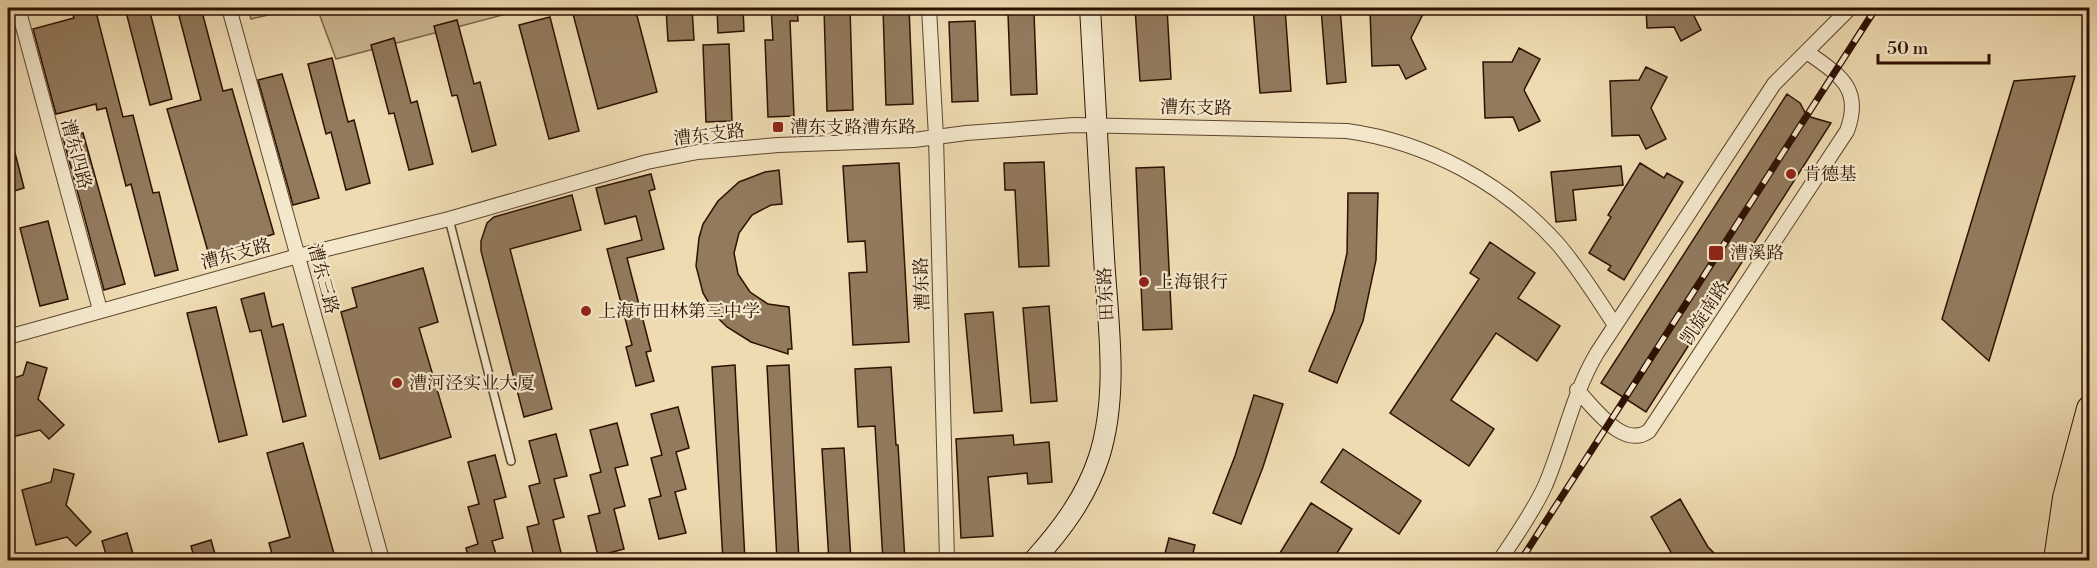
<svg xmlns="http://www.w3.org/2000/svg" width="2097" height="568" viewBox="0 0 2097 568" font-family="'Libre Bodoni','Noto Serif SC',serif">
	<rect width="100%" height="100%" fill="#eedbb1"/>
	<filter id="stains"><feTurbulence type="fractalNoise" baseFrequency=".00333" numOctaves="4"/><feColorMatrix values="0 0 0 0 .2 0 0 0 0 .09 0 0 0 0 .02 0 0 0 .5 -.17"/></filter>
	<radialGradient id="worn" r=".72"><stop offset=".6" stop-color="#630" stop-opacity="0"/><stop offset="1" stop-color="#630" stop-opacity=".3"/></radialGradient>
	<path fill="#cdb993" stroke="#7e654a" stroke-width="1.5" d="M248 8H299L251 19Z
		M317 8H529L336 59Z"/>
	<path fill="#927a5d" stroke="#2e1102" stroke-width="1.5" d="M71 8H95L123 117 133 115 153 193 159 192 178 270 155 276 131 184 126 186 106 108 97 110 96 104 56 114 33 29 74 18Z
		M125 8H149L172 99 150 105Z
		M177 8H201L223 91 232 89 274 234 209 255 167 109 201 100Z
		M582 8H635L657 92 598 109 572 10Z
		M666 8H692L694 40 668 41Z
		M717 8H743L744 31 718 33Z
		M771 8H797L798 21H790L794 116 768 117 765 40H773Z
		M824 8H850L853 110 827 111Z
		M883 8H909L913 104 886 105Z
		M1135 8H1167L1171 79 1140 81Z
		M1253 8H1285L1291 91 1260 93Z
		M1321 8H1340L1346 82 1327 84Z
		M1400 8H1426L1411 38 1426 69 1406 79 1399 65 1372 66 1370 10Z
		M1646 8H1690L1701 30 1681 41 1674 27 1647 28Z
		M1034 13 1037 94 1011 95 1008 14Z
		M550 17 579 131 549 139 519 25Z
		M457 20 474 84 480 82 496 145 472 152 457 95 452 96 434 26Z
		M975 21 978 101 952 102 949 22Z
		M394 38 411 103 417 101 433 164 409 170 394 113 389 114 371 45Z
		M729 44 732 121 706 122 703 45Z
		M1519 48 1540 59 1524 90 1540 121 1519 131 1513 117 1485 118 1483 62H1512Z
		M332 58 348 122 354 120 370 183 346 190 331 132 326 134 308 64Z
		M1646 67 1667 77 1651 108 1666 139 1646 149 1639 135 1612 136 1610 81 1639 80Z
		M282 74 319 198 293 205 258 80Z
		M2075 76 1989 361 1942 319 2014 81Z
		M1787 94 1800 103 1807 116 1831 123 1646 412 1601 383Z
		M83 133 125 284 104 290 63 138Z
		M12 141 24 188 8 193V142Z
		M1044 162 1049 266 1019 267 1015 190H1005L1004 163Z
		M899 163 909 342 853 345 849 273 867 272 865 241 848 242 843 166Z
		M1640 163 1664 178 1667 173 1683 182 1624 280 1608 270 1611 266 1589 253 1611 217 1608 215Z
		M1621 166 1623 185 1573 190 1576 220 1556 222 1551 172Z
		M1164 167 1172 329 1143 330 1136 168Z
		M779 170 782 204 771 205 752 215 739 233 734 253 738 274 750 292 768 304 789 307 792 349H788V354L751 342 727 327 717 317 703 293 696 266 699 238 703 224 718 201 739 182 765 172Z
		M651 174 655 189 649 191 664 249 627 258 651 351 646 352 654 381 636 386 626 347 632 345 607 249 642 240 636 216 605 224 596 188Z
		M1348 193H1378L1376 260 1363 321 1337 383 1309 371 1334 311 1347 253Z
		M572 195 581 230 510 249 552 409 524 417 481 251V241L487 223 494 217Z
		M48 221 68 299 40 306 20 228Z
		M1490 242 1535 273 1518 298 1560 326 1537 361 1496 333 1451 400 1494 429 1469 466 1390 413 1479 279 1470 273Z
		M423 268 438 322 419 328 451 437 380 459 341 312 357 307 352 288Z
		M264 293 272 327 283 324 306 416 283 422 261 330 250 332 241 299Z
		M1049 306 1057 401 1031 403 1023 308Z
		M216 307 247 435 219 442 187 313Z
		M993 312 1002 411 974 413 965 314Z
		M27 362 47 368 38 399 64 425 49 439 40 430 8 438V380L23 375Z
		M735 365 745 561H723L712 367Z
		M789 365 799 561H777L767 366Z
		M891 367 896 445H898L905 561H883L875 426 858 427 855 369Z
		M1254 395 1283 404 1263 467 1241 524 1213 513 1235 456Z
		M678 407 689 448 676 452 686 489 675 492 686 533 659 539 649 499 661 496 651 458 662 455 651 414Z
		M617 423 628 465 615 468 625 506 614 509 624 549 598 556 588 516 600 513 590 475 601 472 590 430Z
		M556 434 567 476 554 479 564 517 553 520 563 561H535L527 527 539 524 529 486 540 483 529 441Z
		M1013 435 1014 445 1049 442 1052 482 1028 484 1027 473 988 477 993 536 961 538 956 439Z
		M303 443 336 561H274L269 543 290 537 267 453Z
		M844 448 851 561H829L822 449Z
		M1343 449 1421 501 1399 534 1321 482Z
		M495 455 506 497 494 500 503 538 492 541 498 561H469L466 548 478 544 468 507 479 504 468 462Z
		M54 469 74 474 66 505 91 532 76 546 67 537 36 545 22 490 51 482Z
		M1680 499 1708 547 1722 561H1676L1651 517Z
		M1311 503 1352 529 1332 561H1275Z
		M127 533 135 561H108L102 541Z
		M1169 538 1195 545 1191 561H1163Z
		M211 540 217 561H195L191 546Z"/>
	<g fill="none" stroke-linecap="round" stroke-linejoin="round">
		<defs>
			<path id="lane" d="M449 219 511 461"/>
			<path id="street" d="M18 8 100 310
				M229 8 382 560
				M929 8 936 137 947 560
				M8 337 298 256 449 219 647 162 698 152 778 145 914 140 966 133 1074 125 1347 131C1427 142 1503 183 1557 243 1579 268 1596 297 1615 325
				M1577 390C1594 407 1623 450 1649 431L1847 131C1863 88 1839 75 1807 52
				M1500 560C1516 536 1533 512 1545 486 1564 442 1572 395 1597 353L1774 84 1850 8"/>
			<path id="secondary" d="M1034 560C1062 529 1086 497 1099 457 1119 394 1108 323 1104 258 1099 174 1095 91 1090 8"/>
			<path id="highway" d="M2057 560 2066 498 2090 409
				M2079 560 2090 494"/>
		</defs>
		<use href="#lane" stroke="#5e442e" stroke-width="10"/>
		<use href="#street" stroke="#5e442e" stroke-width="16"/>
		<use href="#secondary" stroke="#2e1102" stroke-width="22"/>
		<use href="#highway" stroke="#2e1102" stroke-width="28"/>
		<path stroke="#2e1102" stroke-width="3" stroke-dasharray="1.5 3" stroke-linecap="butt" d="M324 8H326"/>
		<use href="#lane" stroke="#f4e8cc" stroke-width="7"/>
		<use href="#street" stroke="#f4e8cc" stroke-width="14"/>
		<use href="#secondary" stroke="#f4e8cc" stroke-width="20"/>
		<use href="#highway" stroke="#eedbb1" stroke-width="26"/>
		<defs>
			<path id="rail" d="M1521 560 1876 8"/>
		</defs>
		<use href="#rail" stroke="#2e1102" stroke-width="7"/>
		<use href="#rail" stroke="#f4e8cc" stroke-width="4.5" stroke-dasharray="14" stroke-linecap="butt"/>
	</g>
	<g fill="#8f2418" stroke="#f4e8cc" stroke-width="2">
		<rect x="772" y="121" width="12" height="12" rx="3"/>
		<circle cx="1791" cy="174" r="6"/>
		<rect x="1708" y="245" width="16" height="16" rx="3"/>
		<circle cx="1144" cy="282" r="6"/>
		<circle cx="586" cy="311" r="6"/>
		<circle cx="397" cy="383" r="6"/>
	</g>
	<g text-anchor="middle" dominant-baseline="central" stroke-width="4.5" stroke-linejoin="round" paint-order="stroke">
		<g font-size="18" fill="#2e1102" stroke="#f4e8cc">
			<text transform="translate(1196 108) rotate(1)">漕东支路</text>
			<text transform="translate(709 135) rotate(-7)">漕东支路</text>
			<text transform="translate(76 154) rotate(75)">漕东四路</text>
			<text transform="translate(236 254) rotate(-15)">漕东支路</text>
			<text transform="translate(323 279) rotate(75)">漕东三路</text>
			<text transform="translate(922 284) rotate(-92)">漕东路</text>
			<text transform="translate(1106 294) rotate(-93)">田东路</text>
			<text transform="translate(1705 313) rotate(-57)">凯旋南路</text>
		</g>
		<g font-size="18" fill="#2e1102" stroke="#f4e8cc" text-anchor="start">
			<text x="790" y="127">漕东支路漕东路</text>
			<text x="1803" y="174">肯德基</text>
			<text x="1730" y="253">漕溪路</text>
			<text x="1156" y="282">上海银行</text>
			<text x="598" y="311">上海市田林第三中学</text>
			<text x="409" y="383">漕河泾实业大厦</text>
		</g>
	</g>
	<rect width="2097" height="568" fill="none" stroke="#eedbb1" stroke-width="30"/>
	<rect x="9" y="9" width="2079" height="550" fill="none" stroke="#2e1102" stroke-width="3"/>
	<rect x="15" y="15" width="2067" height="538" fill="none" stroke="#2e1102" stroke-width="1.5"/>
	<path d="M1878 54v9h111v-9" fill="none" stroke="#2e1102" stroke-width="3"/>
	<text x="1887" y="54" font-size="18" fill="#2e1102" stroke="#f4e8cc" stroke-width="4.5" paint-order="stroke">50 m</text>
	<rect width="100%" height="100%" filter="url(#stains)"/>
	<rect width="100%" height="100%" fill="url(#worn)"/>
</svg>
